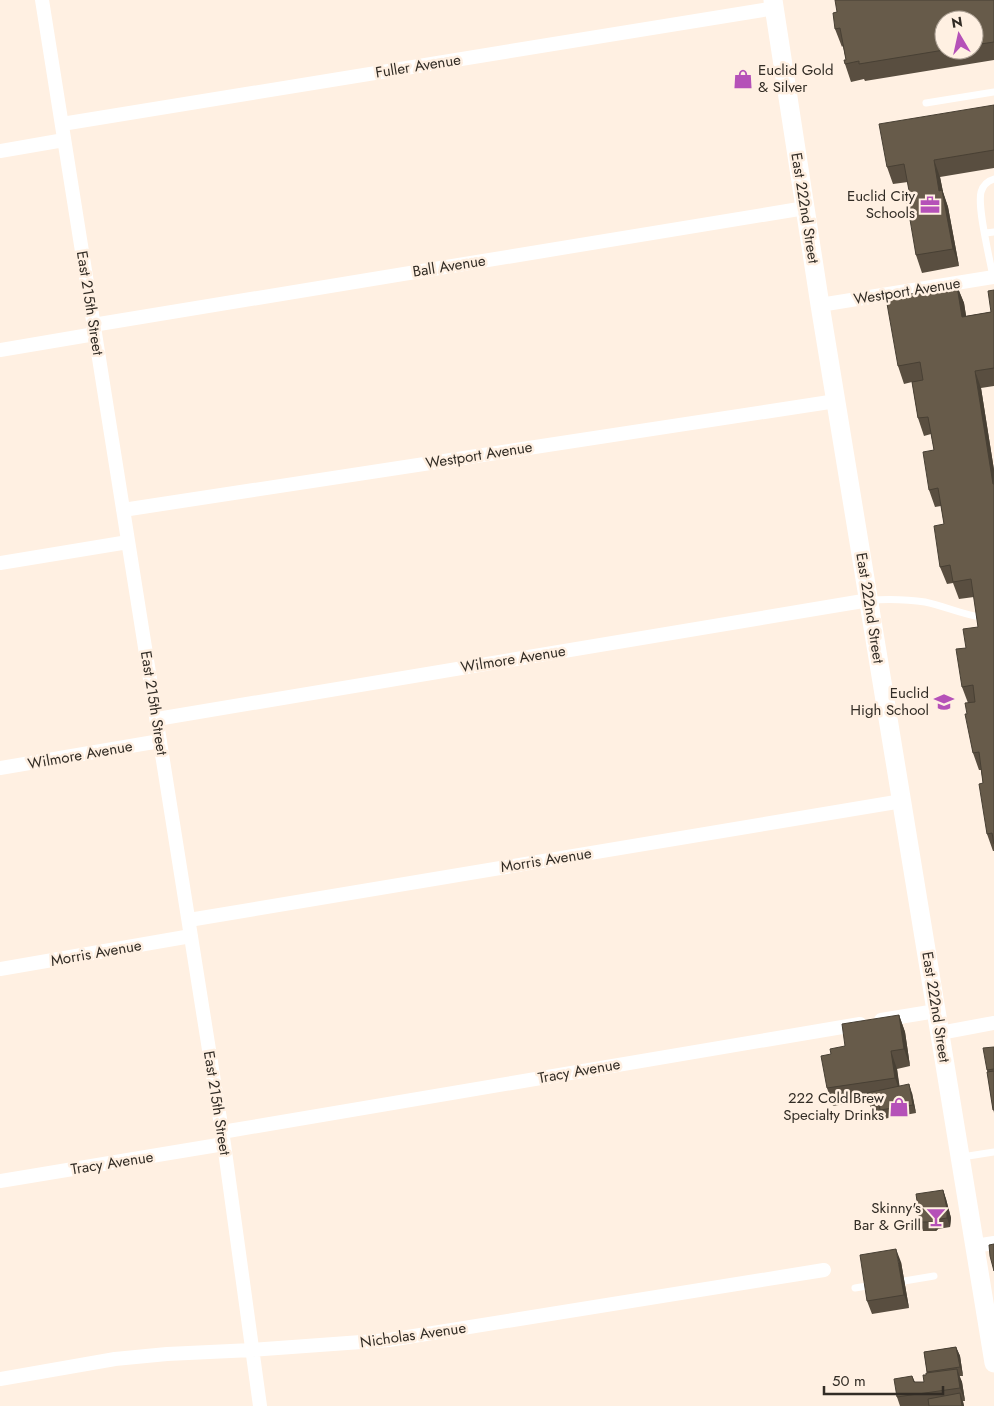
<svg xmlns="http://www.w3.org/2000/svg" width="994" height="1406" viewBox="0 0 994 1406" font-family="Jost,sans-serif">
	<rect width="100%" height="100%" fill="#fff0e2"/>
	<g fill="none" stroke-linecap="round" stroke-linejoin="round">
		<path stroke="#fff" stroke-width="7" d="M926 103 994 92
			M986 233 994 232
			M993 277C990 259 977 208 981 192 983 185 987 181 994 179
			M869 600C888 599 907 599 925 602 944 606 961 614 980 617
			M962 1157 994 1152
			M904 1281 934 1276
			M855 1288 867 1286"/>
		<path stroke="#fff" stroke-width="14" d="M42 0 224 1144 260 1406
			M62 124 775 8
			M0 151 64 140
			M820 305 994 277
			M93 325 805 208
			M0 350 95 334
			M123 510 836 401
			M0 563 128 542
			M157 719 869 600
			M0 768 160 741
			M189 920 902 801
			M0 969 191 936
			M881 1020 936 1011
			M940 1033 994 1023
			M222 1132 860 1024
			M0 1181 224 1144
			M975 1246 994 1243
			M0 1379 115 1359 167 1354 252 1350 389 1340 824 1270"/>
		<path stroke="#fff" stroke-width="19" d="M773 0 820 305 994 1363"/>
	</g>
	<path fill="#594e40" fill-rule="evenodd" d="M994 0V60L865 81 864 79 851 82 845 64 846 60 843 46 842 47 835 29 837 12ZM974 20V50H944Z
		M994 105V168L940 177 943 192 948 207 959 266 922 273 916 255 910 196 908 182 893 184 887 167Z
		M957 286 964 303 966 316 991 312 994 290V386L981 388 994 470V851H993L987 834 983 783 981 770H979L973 753 967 714 968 703 962 687 966 648 978 627 974 597 959 599 953 583 947 584 940 567 944 524 941 506 935 507 929 490 934 450 931 434 924 436 918 418 912 382 904 384 898 366Z
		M899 1015 905 1032 910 1066 897 1069 899 1086 912 1093 916 1113 883 1119 881 1111 872 1112 868 1100 833 1106 827 1088 845 1046Z
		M994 1047V1113L987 1070Z
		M943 1190 946 1199 951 1218 950 1227 938 1229 936 1231H923L920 1222Z
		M901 1262 909 1308 872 1314 867 1301Z
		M956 1347 960 1356 963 1376H959L962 1382 965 1401H963L964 1406H900L897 1397 912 1376 915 1382H924L927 1373 924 1352Z"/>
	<path fill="#484034" d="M934 160 940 177 943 192 948 207 959 266 953 249 939 191Z
		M957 286 964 303 969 334 962 317Z
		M975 371 981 388 994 470V487L993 484Z
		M899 1015 905 1032 910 1066 904 1049Z
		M891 1051 897 1069 901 1095 895 1078Z
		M909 1084 912 1093 916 1113 913 1105Z
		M943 1190 946 1199 951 1218 950 1227 947 1218Z
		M935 1220 938 1229 936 1231 933 1222Z
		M896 1249 901 1262 909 1308 904 1295Z
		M956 1347 960 1356 963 1376 960 1367Z
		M957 1369 962 1382 965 1401 960 1388Z
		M960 1393 963 1402 964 1406H962Z"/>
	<path fill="#675b4a" stroke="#484034" d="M835 0H994V42L974 45V20H944V50L859 64V61L845 64 844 60H846L840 28 835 29 833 13 837 12Z
		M994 105V150L934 160 939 191 942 190 953 249 916 255 906 196H910L904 164 887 167 879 124Z
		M957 286 962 317 991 312 988 291 994 290V368L975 371 993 484H994V844L992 833 987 834 979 784 983 783 979 752 973 753 965 714H967L965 703 975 702 973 685 962 687 956 649 966 648 963 629 978 627 971 579 953 582 950 565 940 567 934 526 944 524 938 488 929 490 923 452 934 450 928 417 918 418 912 382 923 380 920 362 898 366 886 298Z
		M899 1015 904 1049 891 1051 895 1078 827 1088 821 1056 831 1054 830 1049 845 1046 842 1024Z
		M994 1047V1069L987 1070 983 1048Z
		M994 1071V1110H993L987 1072Z
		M909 1084 913 1105 880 1110 879 1102 869 1103 867 1093Z
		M943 1190 947 1209V1218L935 1220 933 1222H920L916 1194Z
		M994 1244V1271L990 1256 989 1245Z
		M896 1249 904 1295 867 1301 860 1255Z
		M956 1347 960 1367 927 1372 924 1352Z
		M957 1369 960 1388 897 1397 894 1379 912 1376 914 1382H924L923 1375H926V1373Z
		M960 1393 962 1406H929L928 1399Z"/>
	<defs>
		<symbol id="shop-bare" viewBox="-9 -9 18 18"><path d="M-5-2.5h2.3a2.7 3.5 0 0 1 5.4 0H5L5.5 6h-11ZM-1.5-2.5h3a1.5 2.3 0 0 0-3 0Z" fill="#b551b8" stroke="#fff0e2" stroke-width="2.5" paint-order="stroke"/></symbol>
		<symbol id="office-bare" viewBox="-9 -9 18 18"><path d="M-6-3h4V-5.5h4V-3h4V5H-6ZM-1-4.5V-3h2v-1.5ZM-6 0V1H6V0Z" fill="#b551b8" stroke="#fff0e2" stroke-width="2.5" paint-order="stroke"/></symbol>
		<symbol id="school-bare" viewBox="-9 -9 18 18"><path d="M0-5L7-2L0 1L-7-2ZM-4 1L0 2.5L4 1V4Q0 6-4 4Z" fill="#b551b8" stroke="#fff0e2" stroke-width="2.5" paint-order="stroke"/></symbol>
		<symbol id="bar-bare" viewBox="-9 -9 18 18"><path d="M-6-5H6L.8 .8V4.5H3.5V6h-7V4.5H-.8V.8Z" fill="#b551b8" stroke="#fff0e2" stroke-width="2.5" paint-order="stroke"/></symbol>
	</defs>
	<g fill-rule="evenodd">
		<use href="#shop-bare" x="729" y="65" width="28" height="28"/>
		<use href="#office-bare" x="916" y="191" width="28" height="28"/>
		<use href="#school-bare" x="930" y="688" width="28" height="28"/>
		<use href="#shop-bare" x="885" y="1093" width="28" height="28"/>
		<use href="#bar-bare" x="922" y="1203" width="28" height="28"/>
	</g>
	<g text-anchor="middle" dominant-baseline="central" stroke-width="5" stroke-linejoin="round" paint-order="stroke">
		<g font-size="15" fill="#322c25" stroke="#fff0e2">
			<text transform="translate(418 66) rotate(-9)">Fuller Avenue</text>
			<text transform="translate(805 208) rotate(81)">East 222nd Street</text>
			<text transform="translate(449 266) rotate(-9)">Ball Avenue</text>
			<text transform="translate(907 291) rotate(-9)">Westport Avenue</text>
			<text transform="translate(90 303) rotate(81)">East 215th Street</text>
			<text transform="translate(479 455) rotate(-9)">Westport Avenue</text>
			<text transform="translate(870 608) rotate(81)">East 222nd Street</text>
			<text transform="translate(513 659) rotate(-9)">Wilmore Avenue</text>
			<text transform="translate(154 703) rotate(81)">East 215th Street</text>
			<text transform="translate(80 755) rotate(-10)">Wilmore Avenue</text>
			<text transform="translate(546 860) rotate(-9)">Morris Avenue</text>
			<text transform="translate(96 953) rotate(-10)">Morris Avenue</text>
			<text transform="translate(936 1007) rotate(81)">East 222nd Street</text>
			<text transform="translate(579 1071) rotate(-10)">Tracy Avenue</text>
			<text transform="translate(217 1103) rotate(81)">East 215th Street</text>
			<text transform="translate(112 1163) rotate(-9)">Tracy Avenue</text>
			<text transform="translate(413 1335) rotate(-8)">Nicholas Avenue</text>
		</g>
		<g font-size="15" fill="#322c25" stroke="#fff0e2" text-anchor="end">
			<text x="758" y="70" text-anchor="start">Euclid Gold<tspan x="758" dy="17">&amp; Silver</tspan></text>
			<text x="915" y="196">Euclid City<tspan x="915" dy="17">Schools</tspan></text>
			<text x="929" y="693">Euclid<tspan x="929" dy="17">High School</tspan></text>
			<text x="884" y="1098">222 Cold Brew<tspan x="884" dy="17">Specialty Drinks</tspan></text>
			<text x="921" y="1208">Skinny's<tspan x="921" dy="17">Bar &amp; Grill</tspan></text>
		</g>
	</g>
	<g transform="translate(959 35) rotate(351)"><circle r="24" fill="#fff0e2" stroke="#ada296"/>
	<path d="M0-4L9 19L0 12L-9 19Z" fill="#b551b8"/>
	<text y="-8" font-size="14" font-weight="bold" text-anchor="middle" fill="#322c25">N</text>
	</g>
	<path d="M824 1386v8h119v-8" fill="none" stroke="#322c25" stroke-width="2.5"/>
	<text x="832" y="1386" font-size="15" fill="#322c25" stroke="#fff0e2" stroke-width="4" paint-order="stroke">50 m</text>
</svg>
